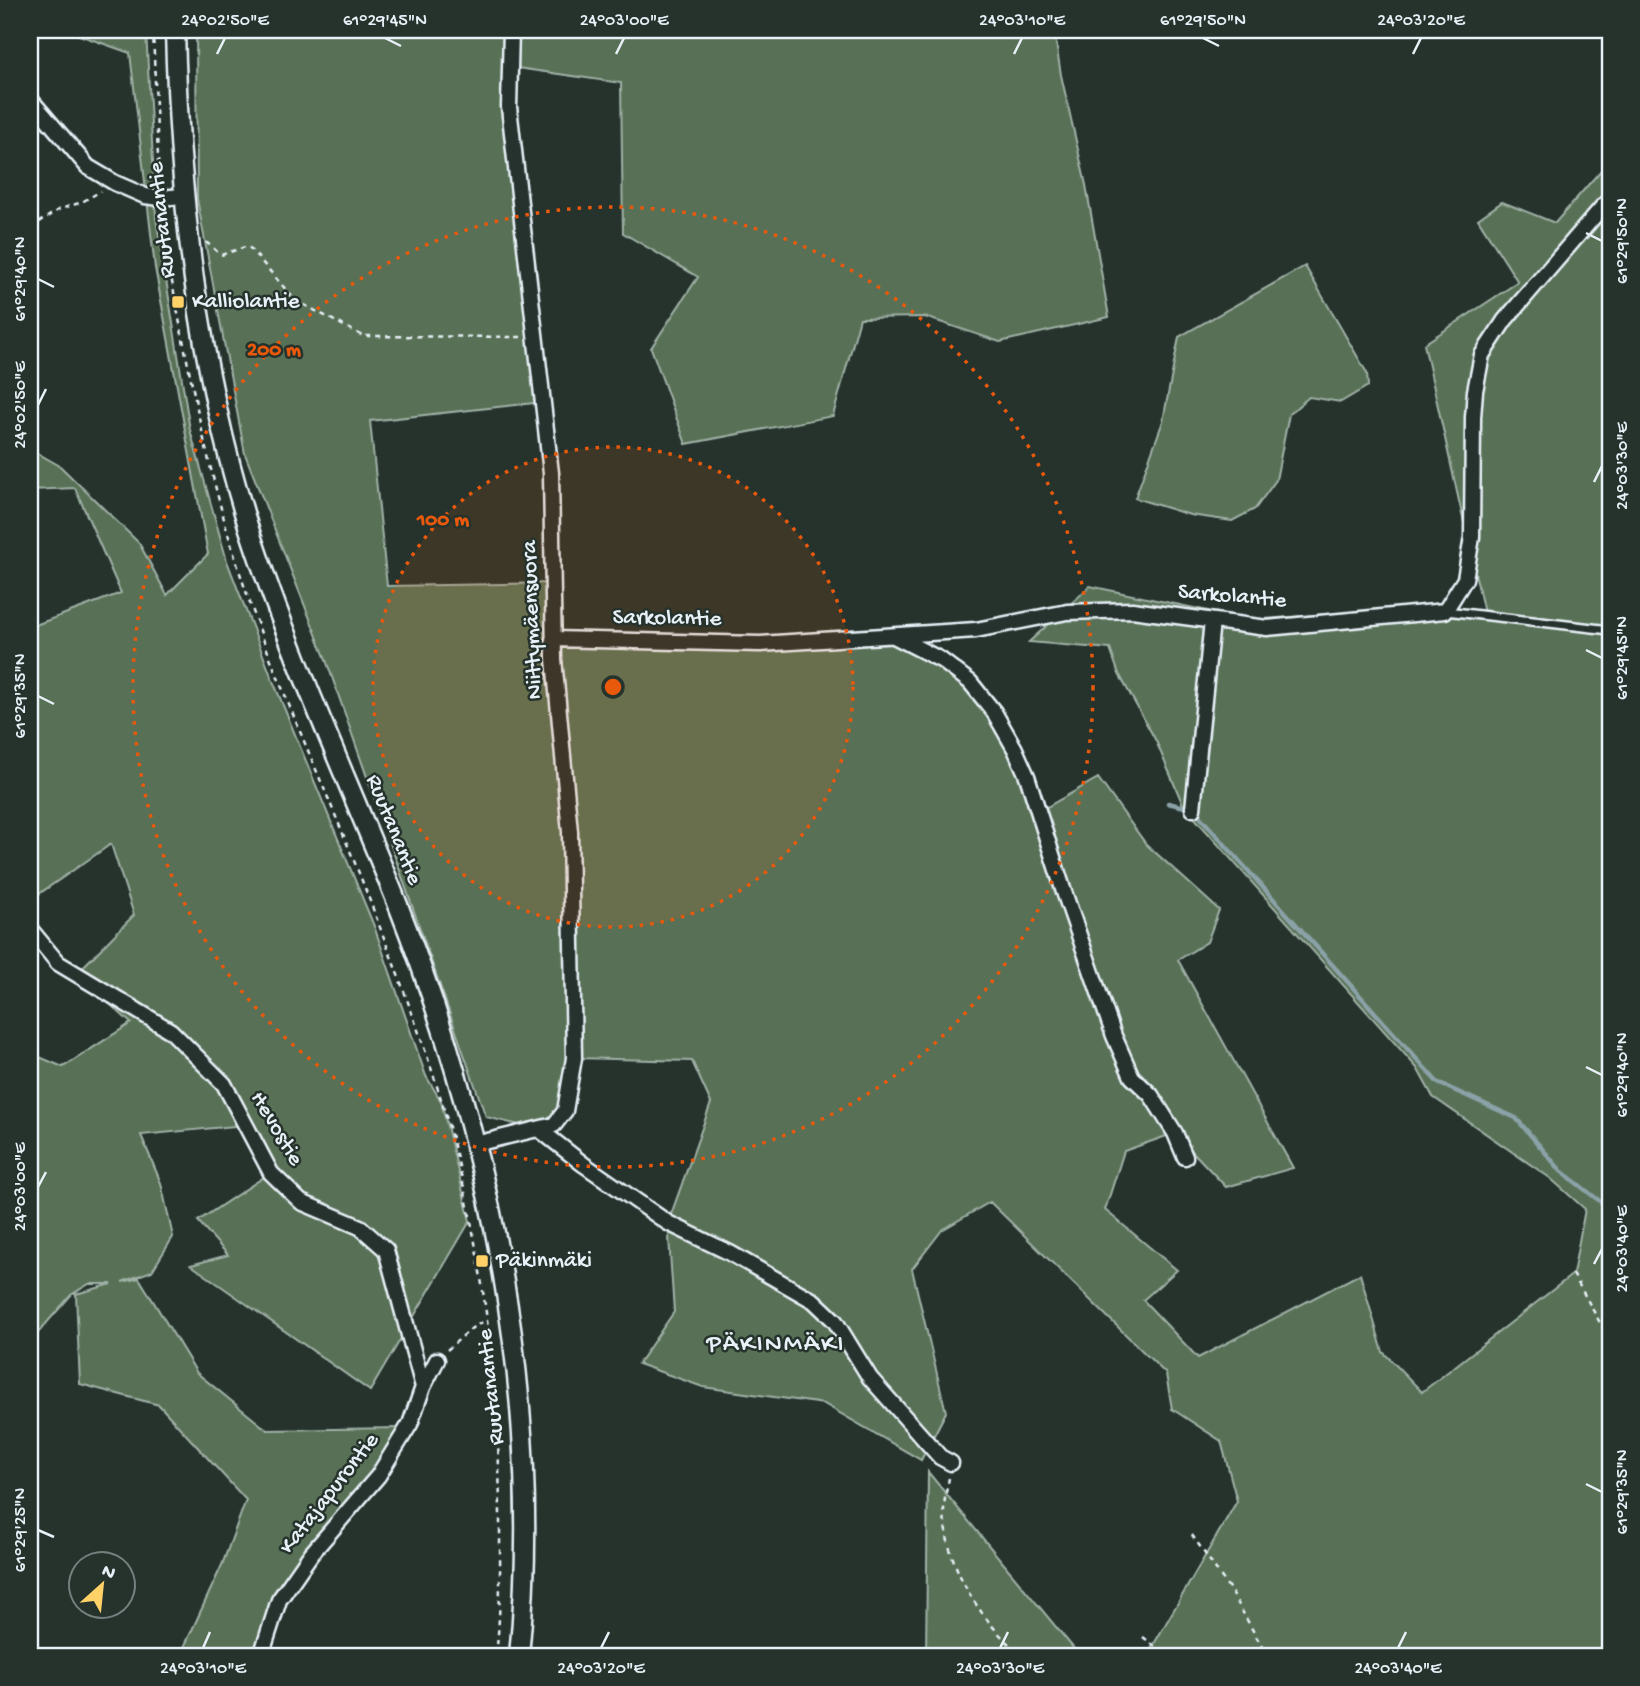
<svg xmlns="http://www.w3.org/2000/svg" width="1640" height="1686" viewBox="0 0 1640 1686" font-family="'Gochi Hand',sans-serif">
	<rect width="100%" height="100%" fill="#26332d"/>
	<filter id="ink" filterUnits="userSpaceOnUse"><feTurbulence type="fractalNoise" baseFrequency=".0143" numOctaves="2"/><feDisplacementMap in="SourceGraphic" scale="14" xChannelSelector="R" yChannelSelector="G"/><feConvolveMatrix kernelMatrix="1 2 1 2 8 2 1 2 1" color-interpolation-filters="sRGB"/></filter>
	<g filter="url(#ink)">
		<path fill="#597156" stroke="#a0b1a7" stroke-width="2" d="M65 30H146L156 217 190 430 227 561 273 681 374 926 426 1076 441 1101 470 1221 370 1391 191 1265 228 1255 198 1221 270 1173 245 1125 141 1135 161 1183 173 1237 152 1271 122 1282 139 1278 197 1373 267 1430 399 1428 378 1476 279 1600 261 1656H180L222 1565 246 1500 159 1405 80 1384 76 1294 112 1284H89L71 1295 30 1342V1053L63 1067 131 1023 76 974 134 915 111 844 30 900V627L121 593 75 488 30 490V449L60 466 139 543 167 595 208 554 155 268 130 53Z
			M196 30H1054L1061 75 1086 185 1109 317 1000 342 925 317 860 318 833 416 686 444 651 348 698 277 623 233 621 83 510 67 543 402 370 421 387 586 553 583V638L760 644 893 635 941 660 994 712 1038 812 1098 778 1146 844 1219 910 1207 942 1178 960 1293 1168 1226 1187 1175 1133 1124 1151 1105 1210 1177 1270 1143 1300 1198 1358 1360 1274 1383 1352 1422 1392 1573 1274 1585 1209 1550 1178 1433 1097 1417 1068 1183 805 1156 741 1119 674 1110 649 1029 642 1090 586 1251 620 1429 606 1484 613 1424 344 1518 282 1478 219 1502 202 1555 223 1603 168 1610 170V1656H1147L1237 1501 1221 1441 1172 1409 1166 1374 990 1202 942 1230 912 1269 946 1412 921 1460 824 1404 703 1387 638 1364 674 1312 668 1223 711 1103 692 1061 575 1058 565 1111 540 1130 486 1117 325 657 245 454 197 199Z
			M1305 266 1367 373 1368 386 1341 402 1309 397 1289 414 1276 480 1255 509 1232 521 1190 515 1135 498 1163 421 1179 337Z
			M928 1472 1080 1656H926Z"/>
		<g fill="none" stroke-linecap="round" stroke-linejoin="round">
			<path stroke="#8aa2a8" stroke-width="4.5" d="M1168 803 1193 809 1438 1083 1516 1118 1561 1171 1610 1209"/>
			<defs>
				<path id="service" d="M1446 611 1610 630"/>
				<path id="minor" d="M30 99 88 167 115 183 145 196 160 198 183 196
					M894 636 941 660 970 682 994 712 1015 749 1027 776 1063 889 1114 1036 1132 1077 1151 1095 1175 1133 1185 1157
					M553 639 760 644 976 630 1067 612 1132 610 1267 628 1445 611 1465 579 1472 537 1473 417 1475 391 1482 355 1505 320 1604 205 1610 201
					M1193 809 1212 621
					M30 929 58 963 171 1031 224 1084 271 1173 301 1202 360 1227 386 1250 423 1387
					M540 1130 583 1164 668 1223 730 1253 814 1301 835 1321 870 1378 940 1457 951 1463
					M475 1144 554 1125 565 1111 574 1058 570 832 554 659 551 473 509 107 511 30
					M261 1656 279 1600 311 1554 378 1476 410 1424 423 1387 437 1360"/>
				<path id="tertiary" d="M175 30C179 198 198 367 249 529 291 657 348 780 398 905 491 1143 544 1401 519 1656"/>
			</defs>
			<use href="#service" stroke="#e8f1f8" stroke-width="12"/>
			<use href="#minor" stroke="#e8f1f8" stroke-width="19"/>
			<use href="#tertiary" stroke="#e8f1f8" stroke-width="23"/>
			<path stroke="#e8f1f8" stroke-width="2.5" stroke-dasharray="5 5" stroke-linecap="butt" d="M153 30 159 184
				M161 211 163 234C185 350 204 460 240 573 278 691 333 802 376 917 399 977 422 1038 441 1099 481 1233 500 1384 500 1523 500 1567 501 1612 496 1656
				M30 228 58 210 82 202 101 191
				M206 242 221 255 248 246 295 300 363 336 521 337
				M1602 1219 1610 1231
				M1573 1274 1604 1330 1610 1355
				M447 1350 472 1328 486 1320
				M949 1478C947 1488 944 1500 944 1510 945 1567 981 1621 1022 1656
				M1192 1535 1231 1591 1267 1656
				M1143 1637 1167 1656"/>
			<use href="#service" stroke="#26332d" stroke-width="7"/>
			<use href="#minor" stroke="#26332d" stroke-width="14"/>
			<use href="#tertiary" stroke="#26332d" stroke-width="18"/>
		</g>
	</g>
	<path fill="none" stroke="#e8f1f8" stroke-width="2.5" d="M385 38 401 46M1203 38 1219 46M217 54 225 38M616 54 624 38M1014 54 1022 38M1413 54 1421 38M1586 233 1602 241M38 279 54 287M38 405 46 389M1594 482 1602 466M1586 650 1602 658M38 696 54 704M1586 1067 1602 1075M38 1187 46 1172M1594 1264 1602 1249M1586 1484 1602 1492M38 1530 54 1537M203 1648 210 1632M601 1648 609 1632M1000 1648 1008 1632M1398 1648 1406 1632"/>
	<circle cx="613" cy="687" r="240" fill="#e8590c" fill-opacity=".12"/>
	<g fill="none" stroke="#e8590c" stroke-width="3.5" stroke-dasharray="3.5 7">
		<circle cx="613" cy="687" r="240"/>
		<circle cx="613" cy="687" r="480"/>
	</g>
	<g fill="#ffd166" stroke="#26332d" stroke-width="2.5">
		<rect x="171" y="295" width="14" height="14" rx="3.5"/>
		<rect x="475" y="1254" width="14" height="14" rx="3.5"/>
	</g>
	<g text-anchor="middle" dominant-baseline="central" stroke-width="5" stroke-linejoin="round" paint-order="stroke">
		<g font-size="23" fill="#e8f1f8" stroke="#26332d">
			<text transform="translate(163 220) rotate(-96)">Ruutanantie</text>
			<text transform="translate(1232 597) rotate(5)">Sarkolantie</text>
			<text transform="translate(667 619) rotate(1)">Sarkolantie</text>
			<text transform="translate(533 620) rotate(-92)">Niittymäensuora</text>
			<text transform="translate(393 830) rotate(68)">Ruutanantie</text>
			<text transform="translate(276 1129) rotate(59)">Hevostie</text>
			<text transform="translate(492 1387) rotate(-96)">Ruutanantie</text>
			<text transform="translate(330 1494) rotate(-52)">Katajapurontie</text>
		</g>
		<g font-size="23" fill="#e8f1f8" stroke="#26332d" text-anchor="start">
			<text x="192" y="302">Kalliolantie</text>
			<text x="496" y="1261">Päkinmäki</text>
		</g>
		<g font-size="26" letter-spacing="2" fill="#e8f1f8" stroke="#26332d">
			<text x="776" y="1345">PÄKINMÄKI</text>
		</g>
	</g>
	<circle cx="613" cy="687" r="10" fill="#e8590c" stroke="#26332d" stroke-width="3.5"/>
	<g font-size="21" text-anchor="middle" font-weight="bold" fill="#e8590c" stroke="#26332d" stroke-width="5" stroke-linejoin="round" paint-order="stroke">
		<text x="274" y="355">200 m</text>
		<text x="443" y="525">100 m</text>
	</g>
	<rect width="1640" height="1686" fill="none" stroke="#26332d" stroke-width="77"/>
	<g transform="translate(102 1585) rotate(27)"><circle r="33" fill="#26332d" stroke="#747f7e" stroke-width="2"/>
	<path d="M0-5L12 26L0 18L-12 26Z" fill="#ffd166"/>
	<text y="-10" font-size="19" font-weight="bold" text-anchor="middle" fill="#e8f1f8">N</text>
	</g>
	<rect x="38" y="38" width="1564" height="1610" fill="none" stroke="#e8f1f8" stroke-width="2.5"/>
	<g font-size="18" text-anchor="middle" fill="#e8f1f8">
		<text x="225" y="25">24°02'50"E</text>
		<text x="385" y="25">61°29'45"N</text>
		<text x="624" y="25">24°03'00"E</text>
		<text x="1022" y="25">24°03'10"E</text>
		<text x="1203" y="25">61°29'50"N</text>
		<text x="1421" y="25">24°03'20"E</text>
		<text transform="translate(1621 241) rotate(-90)" y="6">61°29'50"N</text>
		<text transform="translate(19 279) rotate(-90)" y="6">61°29'40"N</text>
		<text transform="translate(19 405) rotate(-90)" y="6">24°02'50"E</text>
		<text transform="translate(1621 466) rotate(-90)" y="6">24°03'30"E</text>
		<text transform="translate(1621 658) rotate(-90)" y="6">61°29'45"N</text>
		<text transform="translate(19 696) rotate(-90)" y="6">61°29'35"N</text>
		<text transform="translate(1621 1075) rotate(-90)" y="6">61°29'40"N</text>
		<text transform="translate(19 1187) rotate(-90)" y="6">24°03'00"E</text>
		<text transform="translate(1621 1249) rotate(-90)" y="6">24°03'40"E</text>
		<text transform="translate(1621 1492) rotate(-90)" y="6">61°29'35"N</text>
		<text transform="translate(19 1530) rotate(-90)" y="6">61°29'25"N</text>
		<text x="203" y="1673">24°03'10"E</text>
		<text x="601" y="1673">24°03'20"E</text>
		<text x="1000" y="1673">24°03'30"E</text>
		<text x="1398" y="1673">24°03'40"E</text>
	</g>
</svg>
